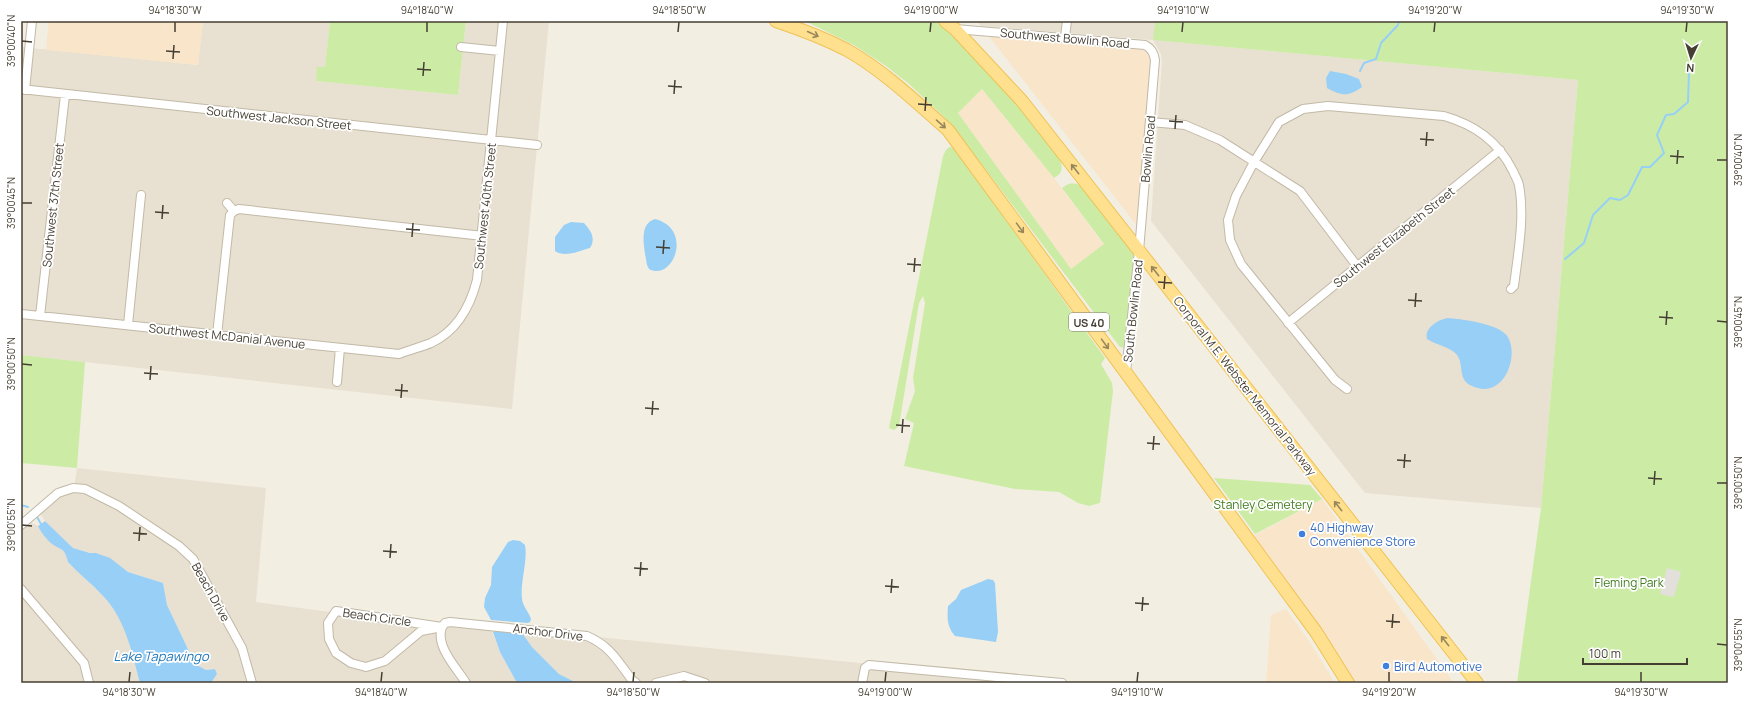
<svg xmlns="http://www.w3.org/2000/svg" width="1749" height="704" viewBox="0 0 1749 704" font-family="Manrope,sans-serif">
	<rect width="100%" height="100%" fill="#f3eee2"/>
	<path fill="#e8e0d0" d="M203 21H330L325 68 316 81 458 95 466 21H549L512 409 21 355V47L198 65Z
		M976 21H1155L1154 40 1578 80 1541 508 1365 493 1151 221 1162 61 1161 54 1153 40 981 26Z
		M77 468 266 488 256 602 441 627 445 623 490 626 500 652 517 683H211L217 674 215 669 206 670 195 664 167 605 163 583 128 572 110 559 96 553H91L73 548 45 521 38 510 58 493 74 488Z
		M26 520 38 526 52 544 59 547 67 555 68 562 104 597 119 617 127 636 140 683H21V525Z
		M522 633 587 636 1062 683H577L559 674 532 647Z"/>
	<path fill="#f8e5ca" d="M49 21H203L198 65 46 50Z
		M988 35 1138 48 1147 52 1152 62 1138 227Z
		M982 89 1054 178 1104 245 1071 269 958 113Z
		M1322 499 1454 683H1354L1301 600 1253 536Z
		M1286 609 1311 644 1335 683H1266L1271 615Z"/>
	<path fill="#cceca6" d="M330 21H466L458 95 316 81 317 67H325Z
		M805 21H936C975 55 1011 94 1042 135 1048 144 1058 153 1061 163 1063 171 1061 174 1054 178L982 89 958 113 1071 269 1104 244 1062 188C1071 181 1076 182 1085 189L1132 249 1135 259 1125 348 1120 347 980 162 944 117 909 84 886 66 854 45Z
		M1155 21H1728V683H1517L1541 508 1578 80 1153 40Z
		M949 147 954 148 1105 358 1101 364 1112 383 1113 391 1100 503 1089 506 1078 503 1059 492 1015 489 904 466 914 423 905 419 915 391 913 378 925 303 923 296 919 303 899 426 894 430 889 428 943 156 946 150Z
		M21 355 85 362 77 468 21 463Z
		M1214 478 1310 485 1322 499 1255 534Z"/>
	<path fill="#e3e0dc" d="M1667 568 1681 572 1674 597 1660 594Z"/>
	<path fill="#97cff7" d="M1330 71 1346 74 1359 79 1362 87C1348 97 1342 96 1327 88L1326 78Z
		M655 219C694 229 673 282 649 269L647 265C645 251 637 224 655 219Z
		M571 222 584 223C591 231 596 238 590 248 579 251 565 258 555 251V237L564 225Z
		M1447 318C1462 319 1491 323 1503 332 1523 345 1507 405 1470 385 1458 379 1464 364 1457 355 1451 347 1436 345 1427 339 1424 328 1438 320 1447 318Z
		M45 521 73 548 90 553H96L110 558 128 572 163 583 167 605 195 664 206 670 215 669 217 674 211 683H140C132 653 126 620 103 596 92 584 79 574 68 562 65 548 61 550 52 544 47 540 40 531 38 526Z
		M513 540 520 541 525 545C528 561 520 582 522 599 523 607 529 612 531 619L530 622 528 623 491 620 484 607 485 598 491 585 492 567 508 542Z
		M988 579 993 580 995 583 998 632 996 642 955 636C947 627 947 618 948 606L956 599 961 590Z
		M498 630 522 633 532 647 559 674 577 683H517L500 652 493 632Z"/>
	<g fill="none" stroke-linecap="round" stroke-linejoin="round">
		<path stroke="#97cff7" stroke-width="2" d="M1721 22 1723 21
			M1360 71 1364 63 1376 59 1381 43 1398 25 1399 21
			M1565 259 1584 243 1593 215 1610 198 1620 200 1628 195 1642 167H1650L1664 153 1657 135 1666 115 1674 114 1688 102 1689 71
			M21 505 28 507
			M37 517 41 524"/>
		<defs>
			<path id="street" d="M955 29 1145 45C1151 48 1154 53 1155 60L1139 251 1126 372
				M1065 37 1067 21
				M461 47 500 51
				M21 89 537 145
				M25 90 32 21
				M1150 122 1185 125 1220 140 1300 191 1357 266
				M227 203 234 211
				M21 314 399 354C409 350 421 347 431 343 457 331 470 307 477 280L503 21
				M40 316 65 95
				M1288 323 1500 150
				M128 325 141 195
				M217 335 230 215 234 211 239 209 483 236
				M337 382 340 348
				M1347 389 1335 380 1241 264 1230 240 1228 220 1236 196 1254 162 1279 122 1303 109 1328 106 1444 116C1475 125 1498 141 1513 171 1515 176 1518 180 1519 185 1525 218 1518 253 1514 286L1511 289
				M21 525 58 493 73 488 85 489 119 506 179 546 193 559 242 648 252 683
				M21 589 84 663 89 683
				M442 627 336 611 328 623 329 639 336 653 351 663 366 667 385 661 421 631 442 627 445 623 450 622 587 636C610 646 617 660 632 680L636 683
				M442 627C435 646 456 667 466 683
				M656 683 684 676 705 683
				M862 683 865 668 869 665 1062 683"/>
			<path id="primary" d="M776 21C800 29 824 38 847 50 884 71 916 102 948 130L1316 632 1348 683
				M945 21 955 29 1022 101 1477 683"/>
		</defs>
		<use href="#street" stroke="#c2b9a7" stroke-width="10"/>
		<use href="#primary" stroke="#efc254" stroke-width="14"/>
		<use href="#street" stroke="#fff" stroke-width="8"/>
		<use href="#primary" stroke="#ffe08f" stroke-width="12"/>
	</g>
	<defs><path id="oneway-shaft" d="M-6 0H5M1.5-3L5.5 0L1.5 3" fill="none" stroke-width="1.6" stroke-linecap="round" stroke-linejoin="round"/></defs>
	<g stroke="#99875c">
		<use href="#oneway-shaft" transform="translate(813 34) rotate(25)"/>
		<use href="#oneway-shaft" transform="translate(941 124) rotate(41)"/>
		<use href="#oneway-shaft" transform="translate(1075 169) rotate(-128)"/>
		<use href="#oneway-shaft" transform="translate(1020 228) rotate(54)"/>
		<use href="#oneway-shaft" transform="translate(1155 271) rotate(-128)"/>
		<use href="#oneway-shaft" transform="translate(1105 344) rotate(54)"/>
		<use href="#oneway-shaft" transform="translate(1338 506) rotate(-128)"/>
		<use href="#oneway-shaft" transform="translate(1445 641) rotate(-128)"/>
	</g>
	<path fill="none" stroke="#453e32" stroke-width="1.5" d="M175 32V22M427 32V22M678 32 679 22M930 32 931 22M1182 32 1183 22M1434 32 1435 22M1686 32 1687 22M22 41 32 42M166 51 180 52M173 59 174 45M417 69 431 70M423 76 424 62M668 86 682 87M674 94 675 80M918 104 932 105M925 111 926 97M1169 121 1183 122M1175 129 1176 115M1420 139 1434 140M1426 146 1427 132M1670 156 1684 157M1717 160H1727M1677 164 1678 150M22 203H32M155 212 169 213M162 219 163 205M406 229 420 230M412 237 413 223M656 247 670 248M663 254 664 240M907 264 921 265M914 272 915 258M1158 282 1172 283M1164 289 1165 276M1408 300 1422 301M1415 307 1416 293M1659 317 1673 318M1717 321 1727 322M1666 325 1667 311M22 364 32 365M144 373 158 374M150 380 151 366M395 390 408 391M401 398 402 384M645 408 659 409M652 415 653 401M896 425 910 426M902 433 903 419M1147 443 1160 444M1153 450 1154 436M1397 460 1411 461M1404 468 1405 454M1648 478 1662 479M1717 483H1727M1654 485 1655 471M22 525 32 526M133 533 147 534M139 541 140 527M383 551 397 552M390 558 391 544M634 568 648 569M640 576 641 562M885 586 899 587M891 593 892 579M1135 603 1149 604M1142 611 1143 597M1386 621 1400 622M1392 628 1393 614M1717 644 1727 645M129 682 130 672M381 682 382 672M633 682 634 672M885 682 886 672M1137 682 1138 672M1389 682V672M1641 682V672"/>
	<g fill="#3f7fe0" stroke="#fff" stroke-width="1.5">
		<circle cx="1302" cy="534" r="4"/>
		<circle cx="1386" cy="666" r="4"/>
	</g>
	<g text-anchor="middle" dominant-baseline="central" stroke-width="3.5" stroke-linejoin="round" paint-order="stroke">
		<rect fill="#fff" stroke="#7d7870" stroke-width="1" x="1069" y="313" width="40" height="18" rx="3"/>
		<g font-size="11" font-weight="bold" fill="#453e32">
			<text x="1089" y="322">US 40</text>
		</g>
		<g font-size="12" fill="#453e32" stroke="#fff">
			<text transform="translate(1065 38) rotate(5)">Southwest Bowlin Road</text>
			<text transform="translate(279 118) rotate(6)">Southwest Jackson Street</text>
			<text transform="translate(1148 149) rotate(-85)">Bowlin Road</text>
			<text transform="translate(53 205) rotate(-84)">Southwest 37th Street</text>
			<text transform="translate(485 206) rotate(-84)">Southwest 40th Street</text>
			<text transform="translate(1394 237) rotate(-39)">Southwest Elizabeth Street</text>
			<text transform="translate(1133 311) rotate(-84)">South Bowlin Road</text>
			<text transform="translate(227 336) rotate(6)">Southwest McDanial Avenue</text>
			<text transform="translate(1245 386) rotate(52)">Corporal M.E. Webster Memorial Parkway</text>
			<text transform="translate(211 592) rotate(61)">Beach Drive</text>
			<text transform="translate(377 617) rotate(8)">Beach Circle</text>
			<text transform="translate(548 632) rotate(7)">Anchor Drive</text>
		</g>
		<g font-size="12" fill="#427c20" stroke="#fff">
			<text x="1263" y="504">Stanley Cemetery</text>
			<text x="1629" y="582">Fleming Park</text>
		</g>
		<g font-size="12" fill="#366cbe" stroke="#fff" text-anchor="start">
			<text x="1310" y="527">40 Highway<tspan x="1310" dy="14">Convenience Store</tspan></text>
			<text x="1394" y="666">Bird Automotive</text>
		</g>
		<g font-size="13" font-style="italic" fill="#2279bb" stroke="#fff">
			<text x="161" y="656">Lake Tapawingo</text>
		</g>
	</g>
	<rect width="1749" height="704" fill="none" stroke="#ffffff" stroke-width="44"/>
	<g transform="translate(1691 58) rotate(184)" stroke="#ffffff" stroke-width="3" paint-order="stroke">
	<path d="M0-3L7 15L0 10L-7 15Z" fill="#453e32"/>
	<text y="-6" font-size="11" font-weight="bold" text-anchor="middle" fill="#453e32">N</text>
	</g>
	<path d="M1583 658v6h104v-6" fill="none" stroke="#453e32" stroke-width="2"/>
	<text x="1589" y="658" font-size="12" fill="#453e32" stroke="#ffffff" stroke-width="3" paint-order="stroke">100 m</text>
	<rect x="22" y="22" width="1705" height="660" fill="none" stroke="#453e32" stroke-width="1.5"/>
	<g font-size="10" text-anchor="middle" fill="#453e32">
		<text x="175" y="14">94°18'30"W</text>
		<text x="427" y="14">94°18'40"W</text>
		<text x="679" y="14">94°18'50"W</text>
		<text x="931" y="14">94°19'00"W</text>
		<text x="1183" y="14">94°19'10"W</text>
		<text x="1435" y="14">94°19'20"W</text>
		<text x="1687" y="14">94°19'30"W</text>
		<text transform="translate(11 41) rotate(-90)" y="4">39°00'40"N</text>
		<text transform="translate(1738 160) rotate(-90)" y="4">39°00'40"N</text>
		<text transform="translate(11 203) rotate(-90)" y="4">39°00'45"N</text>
		<text transform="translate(1738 322) rotate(-90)" y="4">39°00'45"N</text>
		<text transform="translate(11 364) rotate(-90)" y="4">39°00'50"N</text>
		<text transform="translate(1738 483) rotate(-90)" y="4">39°00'50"N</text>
		<text transform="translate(11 525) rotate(-90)" y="4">39°00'55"N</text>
		<text transform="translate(1738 645) rotate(-90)" y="4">39°00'55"N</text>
		<text x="129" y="696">94°18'30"W</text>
		<text x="381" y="696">94°18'40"W</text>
		<text x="633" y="696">94°18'50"W</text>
		<text x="885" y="696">94°19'00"W</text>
		<text x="1137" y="696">94°19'10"W</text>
		<text x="1389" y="696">94°19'20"W</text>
		<text x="1641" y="696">94°19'30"W</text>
	</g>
</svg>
